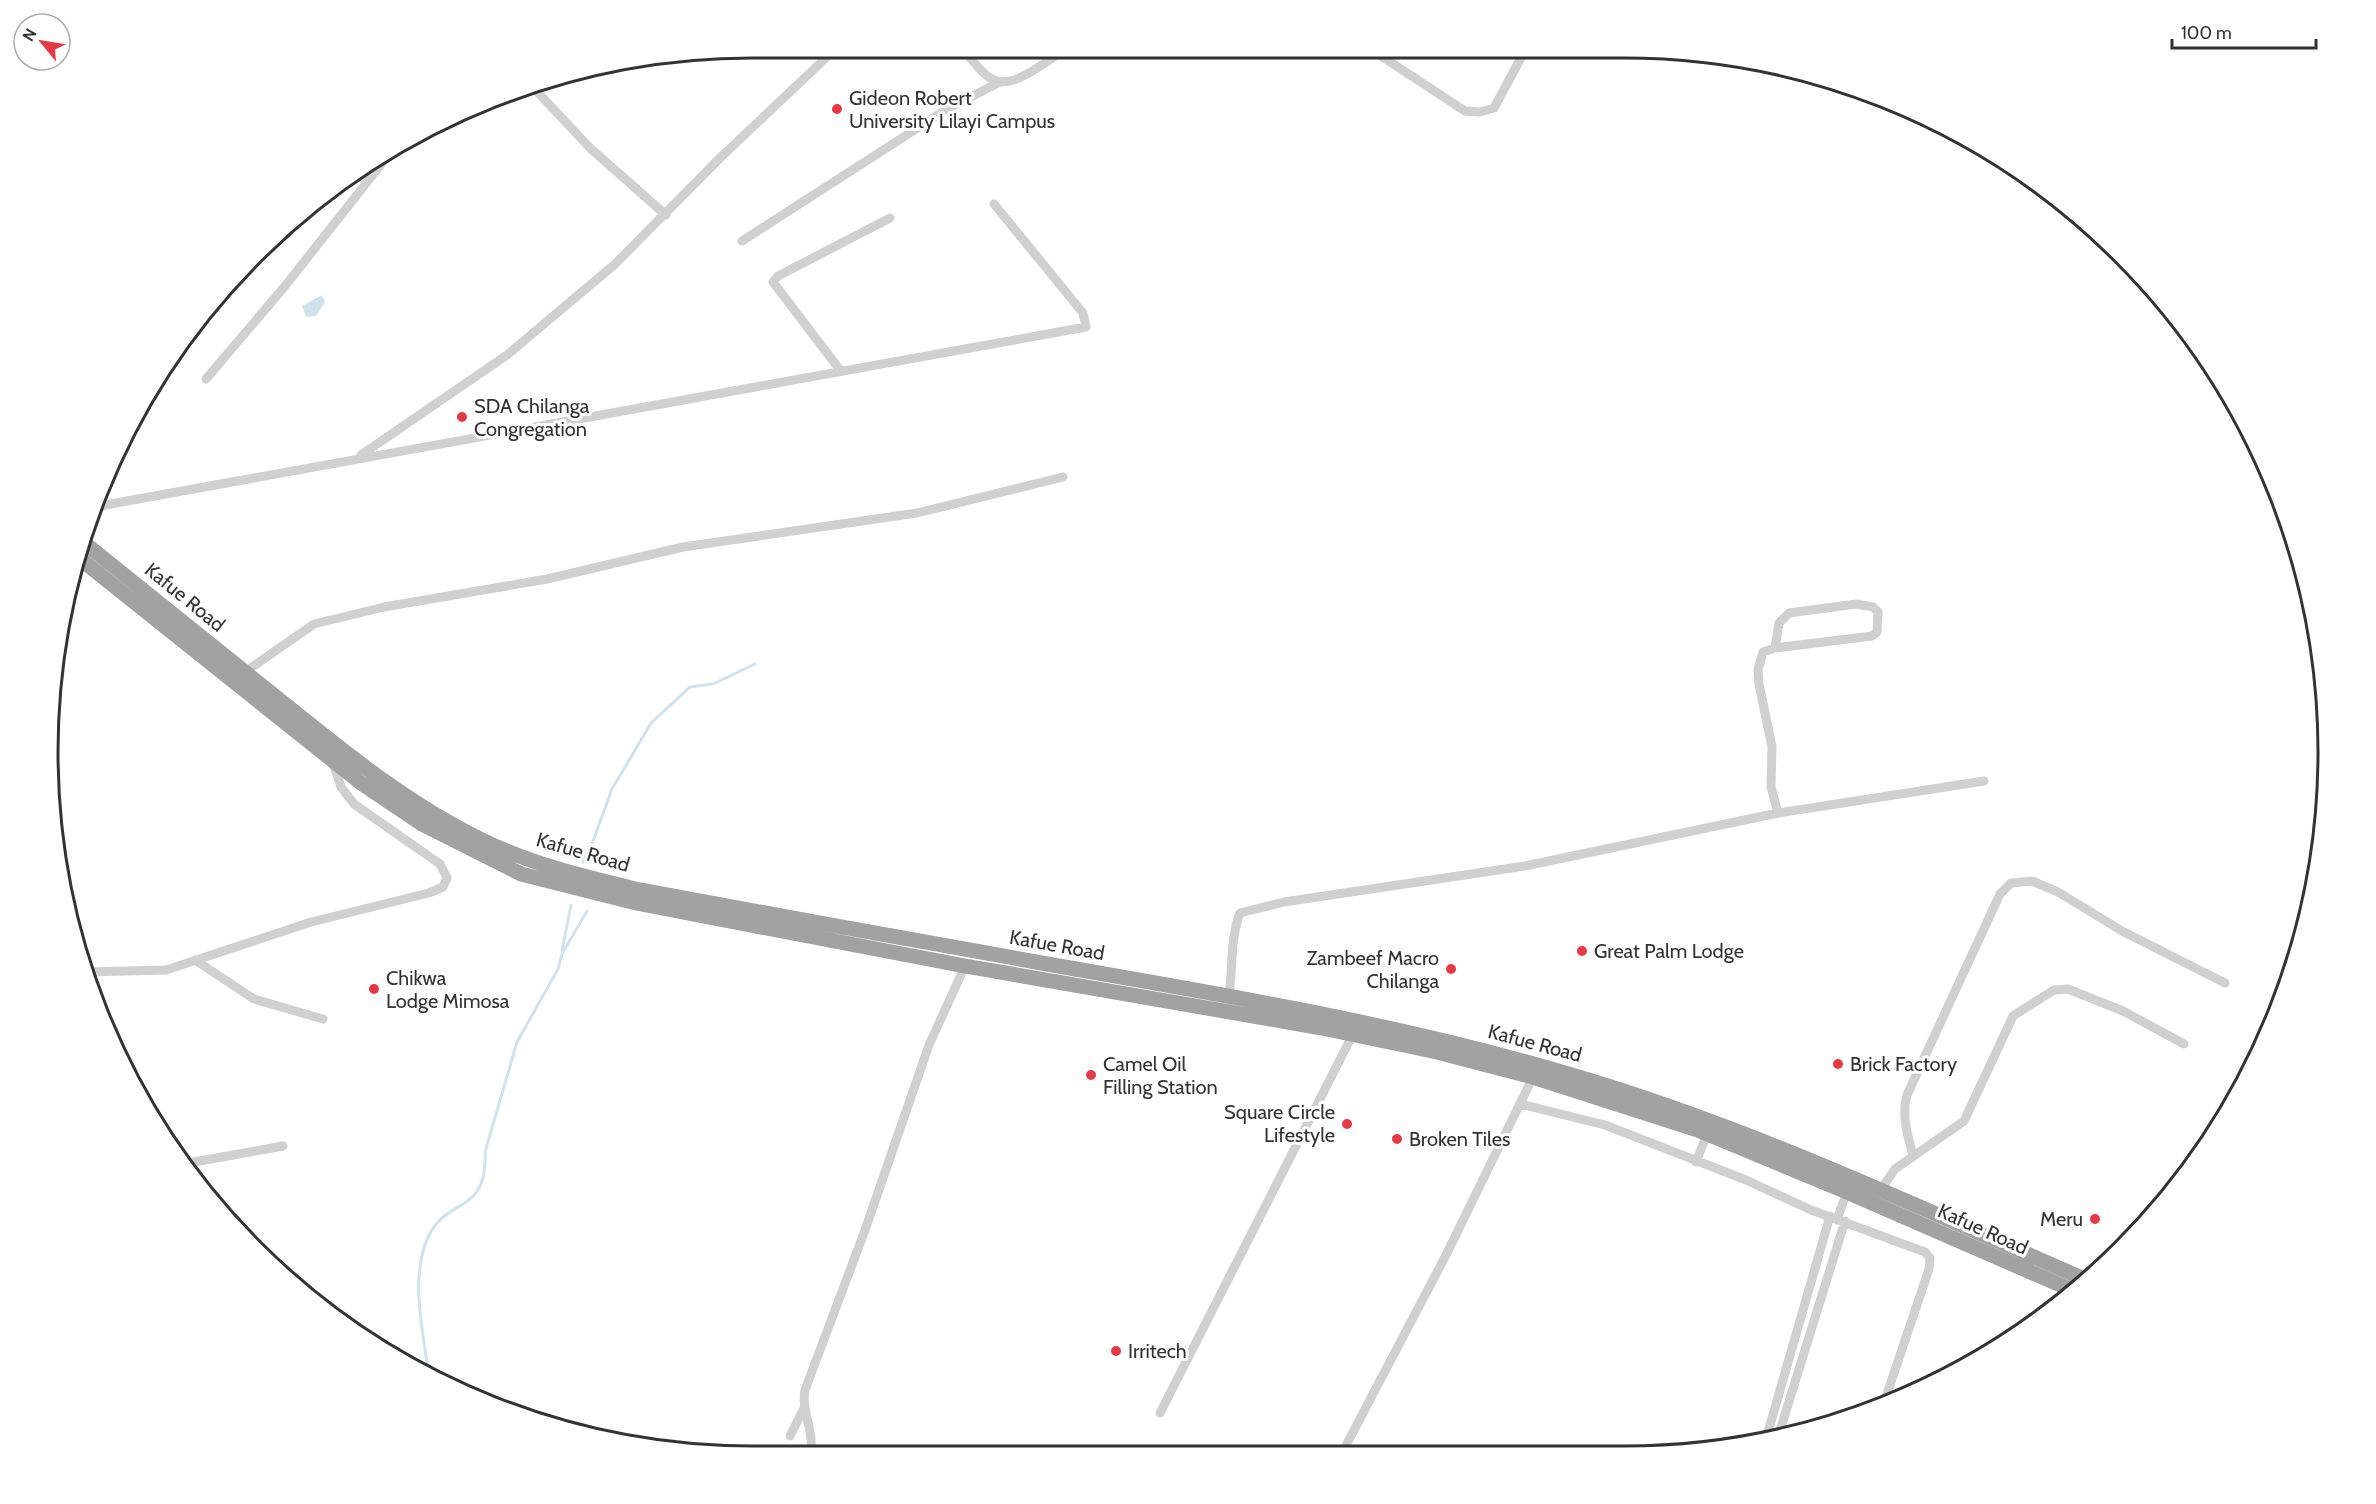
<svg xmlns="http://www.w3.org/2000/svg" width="2376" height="1504" viewBox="0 0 2376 1504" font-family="Cabin,sans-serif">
	<rect width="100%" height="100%" fill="#fff"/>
	<path fill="#cfe2ee" d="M322 295 325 302 316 316 306 317 302 306Z"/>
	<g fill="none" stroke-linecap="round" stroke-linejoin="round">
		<path stroke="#cfe2ee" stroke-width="3" d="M596 860 592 844 612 789 651 723 690 687 713 684 755 664
			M583 862 591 846
			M562 951 571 905
			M428 1371C423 1329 411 1283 426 1242 444 1194 488 1218 485 1152L517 1042 558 969 562 954 587 911"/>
		<path stroke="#d0d0d0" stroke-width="9" d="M966 54C975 62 983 76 994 80 1013 89 1043 63 1059 54
			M1378 54 1465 111 1480 112 1494 108 1523 54
			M530 84 590 148 666 215
			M742 241 947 109 1000 82
			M840 370 773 282 778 276 890 218
			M206 379 285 286 390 153
			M361 455 507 355 614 265 721 157 830 54
			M92 510 105 505 1086 327 1083 313 994 204
			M1775 648 1779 623 1789 613 1856 604 1873 607 1878 612 1877 632 1872 636 1775 648 1763 652 1758 670 1759 684 1772 747 1771 787 1778 813
			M245 672 314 624 384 607 547 579 683 547 917 513 1063 477
			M195 960 254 999 323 1019
			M86 972 166 970 311 922 429 893 443 887 447 878 440 864 354 804 341 787 332 760
			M1229 996C1233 969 1230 938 1240 913L1284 902 1525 866 1778 813 1984 781
			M1520 1104 1605 1125 1746 1180 1811 1210 1925 1252 1930 1258 1929 1269 1885 1400
			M1913 1156C1908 1136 1901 1116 1907 1095L2000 894 2011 883 2032 881 2058 892 2122 931 2225 983
			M1696 1162 1707 1134
			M183 1164 283 1146
			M1880 1191 1895 1169 1964 1121 2013 1016 2054 990 2068 989 2123 1011 2184 1044
			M1837 1219 1847 1192
			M1160 1413 1353 1034
			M790 1436 804 1408
			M1778 1437 1845 1221
			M1766 1439 1830 1216
			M811 1451C814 1429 801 1412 805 1390L864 1233 929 1045 965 966
			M1342 1453 1446 1255 1533 1077"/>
		<path stroke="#a2a2a2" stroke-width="15" d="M82 541C145 592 208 642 271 693 338 747 405 803 484 841 534 865 586 877 640 890 781 916 923 942 1064 967 1236 997 1409 1026 1575 1076 1752 1128 1920 1208 2089 1281
			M79 558 361 783 422 824 521 874 636 903 965 966 1322 1028 1437 1052 1533 1077 1698 1130 1847 1192 2074 1291"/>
	</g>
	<g fill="#e63946" stroke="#fff" stroke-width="2">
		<circle cx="837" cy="109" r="6"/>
		<circle cx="462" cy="417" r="6"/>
		<circle cx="1582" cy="951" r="6"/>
		<circle cx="1451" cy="969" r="6"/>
		<circle cx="374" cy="989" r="6"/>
		<circle cx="1838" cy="1064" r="6"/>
		<circle cx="1091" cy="1075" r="6"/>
		<circle cx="1347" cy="1124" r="6"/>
		<circle cx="1397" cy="1139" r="6"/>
		<circle cx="2095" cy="1219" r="6"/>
		<circle cx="1116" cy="1351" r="6"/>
	</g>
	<g text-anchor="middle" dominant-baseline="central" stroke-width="6" stroke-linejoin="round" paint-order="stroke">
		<g font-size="20" fill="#333" stroke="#fff" text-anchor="start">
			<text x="849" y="98">Gideon Robert<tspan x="849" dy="23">University Lilayi Campus</tspan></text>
			<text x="474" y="406">SDA Chilanga<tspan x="474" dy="23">Congregation</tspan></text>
			<text x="1594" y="951">Great Palm Lodge</text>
			<text x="1439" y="958" text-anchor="end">Zambeef Macro<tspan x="1439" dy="23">Chilanga</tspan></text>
			<text x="386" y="978">Chikwa<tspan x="386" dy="23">Lodge Mimosa</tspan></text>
			<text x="1103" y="1064">Camel Oil<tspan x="1103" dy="23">Filling Station</tspan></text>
			<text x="1850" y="1064">Brick Factory</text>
			<text x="1335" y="1112" text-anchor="end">Square Circle<tspan x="1335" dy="23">Lifestyle</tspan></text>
			<text x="1409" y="1139">Broken Tiles</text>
			<text x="2083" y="1219" text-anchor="end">Meru</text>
			<text x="1128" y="1351">Irritech</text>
		</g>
		<g font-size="20" fill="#333" stroke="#fff">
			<text transform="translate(185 597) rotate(39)">Kafue Road</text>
			<text transform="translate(583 852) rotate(16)">Kafue Road</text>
			<text transform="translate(1057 945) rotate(10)">Kafue Road</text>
			<text transform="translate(1535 1043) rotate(15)">Kafue Road</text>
			<text transform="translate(1983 1229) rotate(24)">Kafue Road</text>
		</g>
	</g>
	<path d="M0 0H2376V1504H0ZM752 58H1624A694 694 0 0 1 2318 752V752A694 694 0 0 1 1624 1446H752A694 694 0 0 1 58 752V752A694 694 0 0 1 752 58Z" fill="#fff" fill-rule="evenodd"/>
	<path fill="none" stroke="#333" stroke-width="3" d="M752 58H1624A694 694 0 0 1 2318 752V752A694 694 0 0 1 1624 1446H752A694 694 0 0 1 58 752V752A694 694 0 0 1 752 58Z"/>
	<g transform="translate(42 42) rotate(300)"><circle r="28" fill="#ffffff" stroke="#adadad" stroke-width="1.5"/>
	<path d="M0-4.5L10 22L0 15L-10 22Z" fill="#e63946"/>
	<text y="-9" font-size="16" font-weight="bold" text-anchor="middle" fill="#333333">N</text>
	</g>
	<path d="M2172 39v9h144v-9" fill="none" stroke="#333333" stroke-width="3"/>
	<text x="2181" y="39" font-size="18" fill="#333333" stroke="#ffffff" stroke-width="4.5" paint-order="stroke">100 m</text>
</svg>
